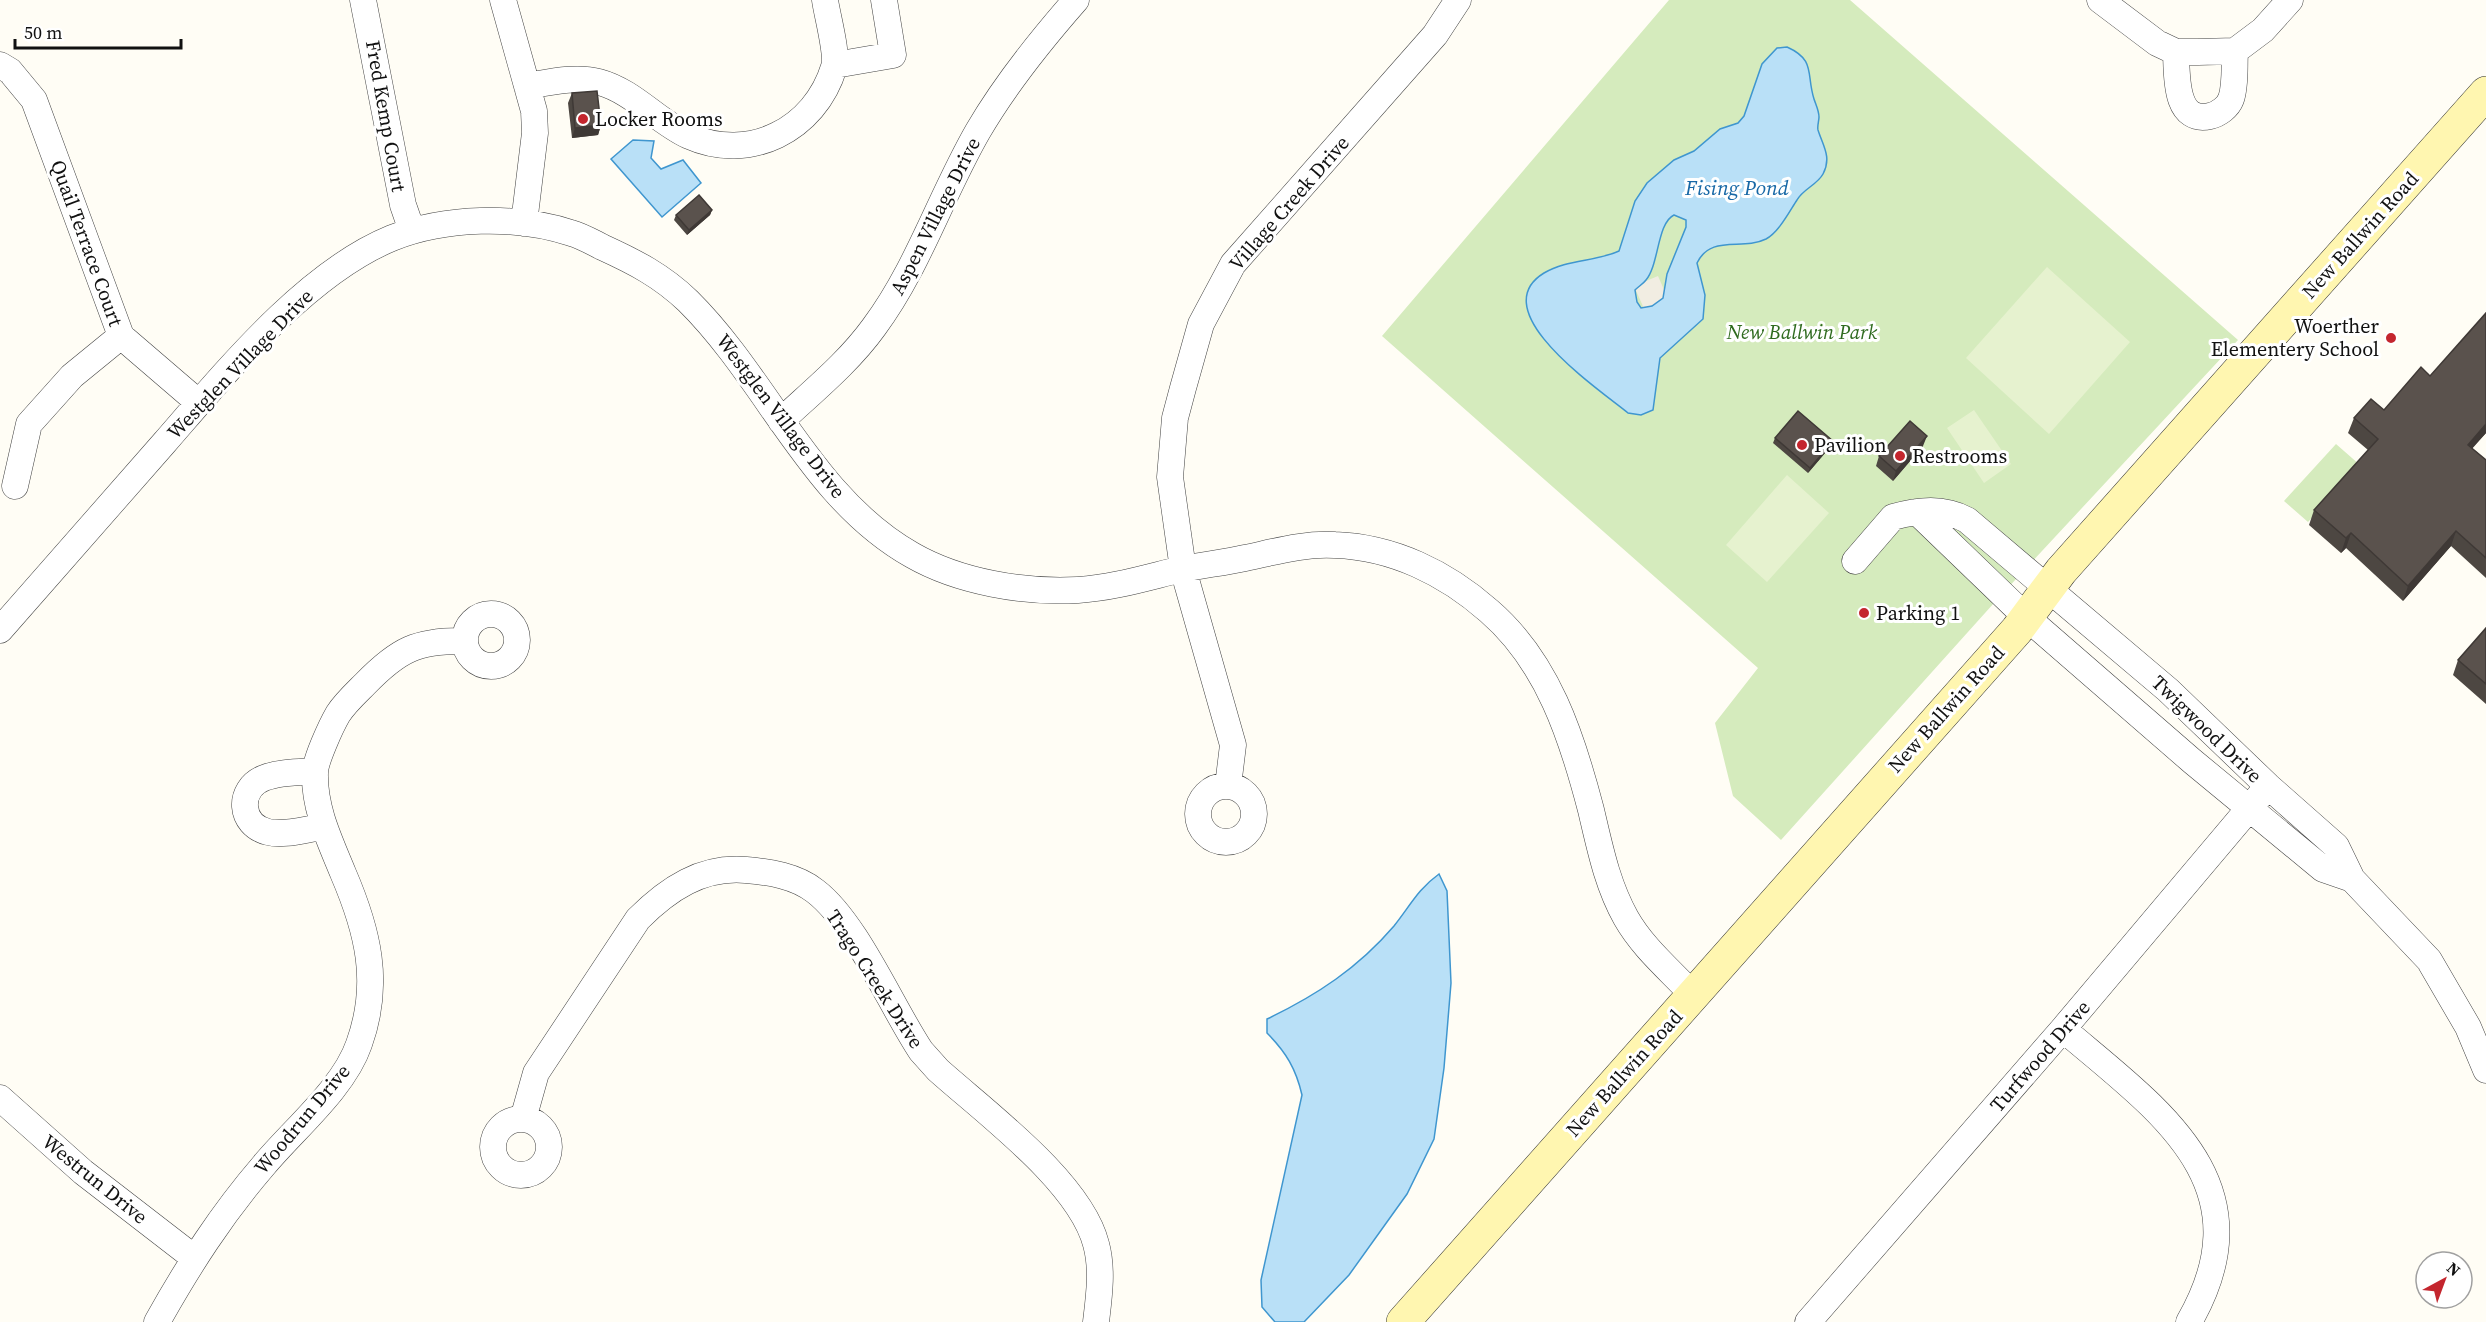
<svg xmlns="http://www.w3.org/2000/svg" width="2486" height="1322" viewBox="0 0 2486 1322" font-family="'Source Serif 4',serif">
	<rect width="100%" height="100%" fill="#fffdf5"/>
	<path fill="#d5ebbd" d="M1669 0H1850L2238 340 2003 593 1781 840 1733 796 1715 723 1758 668 1382 336Z
		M2336 444 2360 465 2308 522 2284 501Z"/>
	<path fill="#e6f2cf" d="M2047 267 2130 342 2049 434 1966 358Z
		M1974 410 2011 464 1984 483 1947 428Z
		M1787 475 1829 513 1767 582 1726 545Z"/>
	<path fill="#f1ede2" d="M1658 276 1669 301 1645 311 1634 286Z"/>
	<path fill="#b9e0f7" stroke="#3f96cf" stroke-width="1.5" fill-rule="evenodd" d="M1787 47C1816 60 1806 74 1814 99 1816 105 1819 111 1819 117 1819 121 1817 126 1818 130 1823 146 1832 157 1823 174 1817 185 1803 189 1797 200 1789 212 1779 232 1766 239 1742 251 1711 234 1697 263L1705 295 1703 319 1660 358 1653 410 1641 415 1628 413C1600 390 1482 311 1544 273 1567 259 1595 262 1619 251L1635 201 1647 183 1674 160 1694 151 1720 129 1738 123 1744 116 1762 64 1777 48ZM1674 215 1686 220V227L1667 274 1663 298 1652 306 1641 308 1637 302 1635 290C1639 286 1643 284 1646 280 1659 265 1657 223 1674 215Z
		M633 140 654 141 651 158 661 169 683 160 701 183 662 217 611 159Z
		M1439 874 1447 891 1451 983 1444 1068 1434 1139 1407 1194 1349 1275 1304 1322H1275L1262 1307 1261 1280 1302 1095C1296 1069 1286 1052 1267 1033V1019C1317 995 1358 968 1394 926 1410 906 1418 889 1439 874Z"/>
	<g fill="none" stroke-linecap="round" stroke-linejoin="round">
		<defs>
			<path id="minor" d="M363 0 403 205 412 231
				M503 0 534 111 535 133 524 223
				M2100 0 2157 43 2176 52H2198L2235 51 2263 30 2290 0
				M2176 52C2177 74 2174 124 2210 116 2219 114 2228 107 2231 99 2236 85 2234 66 2235 51
				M0 65 10 71 34 100 121 336 199 403
				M835 65 893 55 884 0
				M527 86C551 82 576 76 599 82 633 91 658 122 689 136 749 163 815 130 834 67 838 54 827 15 825 0
				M781 421C813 391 848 363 874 327 918 268 941 195 978 131 1006 83 1040 41 1076 0
				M15 486 29 424 72 376 121 336
				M1917 512 2025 616 2192 761 2323 869 2352 879
				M1855 561 1893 517C1919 510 1943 507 1967 520L2168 690 2268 786 2336 846 2352 879 2429 960 2468 1027 2486 1070
				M465 640a26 26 0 1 1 52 0a26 26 0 1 1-52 0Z
				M0 630C55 568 110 505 165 442 226 372 306 273 392 238 445 217 516 215 571 233 582 236 592 242 602 247 635 262 662 276 688 301 768 380 811 498 912 555 959 582 1024 593 1078 590 1112 588 1145 578 1178 570 1200 565 1223 563 1245 558 1274 552 1305 543 1335 545 1393 547 1446 573 1489 611 1548 662 1572 737 1591 810 1600 848 1607 884 1626 918 1643 948 1670 970 1693 995
				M315 771C299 772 279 772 264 778 237 789 239 825 268 832 284 836 306 829 323 827
				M1228 786 1233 745 1183 569 1170 477 1175 418 1183 388 1201 324 1233 264 1435 35 1458 0
				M1198 814a28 28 0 1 1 56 0a28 28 0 1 1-56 0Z
				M2063 1029C2158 1110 2269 1183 2189 1322
				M0 1098 83 1172 193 1257
				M493 1147a28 28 0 1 1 56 0a28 28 0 1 1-56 0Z
				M523 1119 536 1073 638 919C668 889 702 866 746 870 770 872 796 876 815 891 856 922 891 1006 921 1051L938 1070C986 1113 1080 1182 1096 1244 1103 1269 1099 1297 1096 1322
				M157 1322C189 1265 221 1215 264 1165 294 1129 344 1088 359 1044 381 983 368 931 343 873 330 841 314 809 315 773 315 761 331 726 338 714 345 703 356 693 365 684 398 650 417 640 465 641
				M1808 1322 2063 1029 2268 786"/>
			<path id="secondary" d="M1403 1322 2017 630 2061 571 2486 93"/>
		</defs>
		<use href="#minor" stroke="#444" stroke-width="27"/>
		<use href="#secondary" stroke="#333" stroke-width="34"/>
		<use href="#minor" stroke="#fff" stroke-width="26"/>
		<use href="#secondary" stroke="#fff6b0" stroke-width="33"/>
	</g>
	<path fill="#4d4742" d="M572 93 601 125 598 135 572 138 568 103Z
		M712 210 710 215 687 235 674 220 676 215Z
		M2384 410 2486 433 2472 448 2486 460V578L2451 546 2403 601 2346 548 2341 553 2309 525 2314 510 2368 450 2348 433 2354 418Z
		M1775 438 1831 446 1808 473 1773 443Z
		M1923 446 1893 481 1876 466 1879 456Z
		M2486 628V704L2453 675 2458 660Z"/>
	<path fill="#3f3936" d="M601 125 598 135 572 138 575 128Z
		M712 210 710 215 687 235 689 230Z
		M2486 424V433L2463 459 2468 445Z
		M1927 436 1923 446 1893 481 1896 471Z
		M1833 441 1831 446 1808 473 1810 468Z
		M2456 531 2451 546 2403 601 2408 586Z
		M2351 533 2346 548 2341 553 2346 538Z"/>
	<path fill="#5a524d" stroke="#3f3936" stroke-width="1.5" d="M597 91 601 125 575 128 572 93Z
		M699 195 712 210 689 230 676 215Z
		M2486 313V424L2468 445 2486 460V558L2456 531 2408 586 2351 533 2346 538 2314 510 2378 439 2354 418 2371 399 2384 410 2421 367 2430 376Z
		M1798 411 1833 441 1810 468 1775 438Z
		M1910 421 1927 436 1896 471 1879 456Z
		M2486 628V684L2458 660Z"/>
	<g fill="#c4262e" stroke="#fff" stroke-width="2">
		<circle cx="583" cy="119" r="6"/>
		<circle cx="2391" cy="338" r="6"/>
		<circle cx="1802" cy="445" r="6"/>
		<circle cx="1900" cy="456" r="6"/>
		<circle cx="1864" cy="613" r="6"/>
	</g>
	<g text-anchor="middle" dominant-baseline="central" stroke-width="6" stroke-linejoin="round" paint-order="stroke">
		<g font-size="20" fill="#111" stroke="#fff">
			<text transform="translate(386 116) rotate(80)">Fred Kemp Court</text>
			<text transform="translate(1289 203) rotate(-49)">Village Creek Drive</text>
			<text transform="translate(935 216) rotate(-63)">Aspen Village Drive</text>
			<text transform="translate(2360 235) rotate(-48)">New Ballwin Road</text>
			<text transform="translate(87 243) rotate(70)">Quail Terrace Court</text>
			<text transform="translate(240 364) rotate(-46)">Westglen Village Drive</text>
			<text transform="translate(781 416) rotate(53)">Westglen Village Drive</text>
			<text transform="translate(1946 709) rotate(-48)">New Ballwin Road</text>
			<text transform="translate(2207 729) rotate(44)">Twigwood Drive</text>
			<text transform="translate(875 979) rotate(57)">Trago Creek Drive</text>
			<text transform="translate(2040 1056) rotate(-49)">Turfwood Drive</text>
			<text transform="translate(1624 1073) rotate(-48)">New Ballwin Road</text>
			<text transform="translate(302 1119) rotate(-50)">Woodrun Drive</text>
			<text transform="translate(95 1179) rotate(39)">Westrun Drive</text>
		</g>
		<g font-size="20" fill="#111" stroke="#fff" text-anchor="start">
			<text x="595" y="119">Locker Rooms</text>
			<text x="2379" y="326" text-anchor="end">Woerther<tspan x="2379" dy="23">Elementery School</tspan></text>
			<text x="1814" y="445">Pavilion</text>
			<text x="1912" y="456">Restrooms</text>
			<text x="1876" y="613">Parking 1</text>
		</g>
		<g font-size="20" font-style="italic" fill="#2f6b1f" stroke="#fff">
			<text x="1802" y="332">New Ballwin Park</text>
		</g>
		<g font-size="21" font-style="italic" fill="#1768a6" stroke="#fff">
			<text x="1737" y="187">Fising Pond</text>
		</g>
	</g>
	<g transform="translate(2444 1280) rotate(41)"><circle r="28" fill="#ffffff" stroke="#a0a0a0" stroke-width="1.5"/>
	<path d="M0-4.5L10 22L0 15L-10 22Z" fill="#c4262e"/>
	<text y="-9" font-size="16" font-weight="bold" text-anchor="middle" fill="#111111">N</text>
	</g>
	<path d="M15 39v9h166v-9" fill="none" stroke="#111111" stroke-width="3"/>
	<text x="24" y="39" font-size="18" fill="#111111" stroke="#ffffff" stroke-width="4.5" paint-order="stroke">50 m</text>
</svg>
